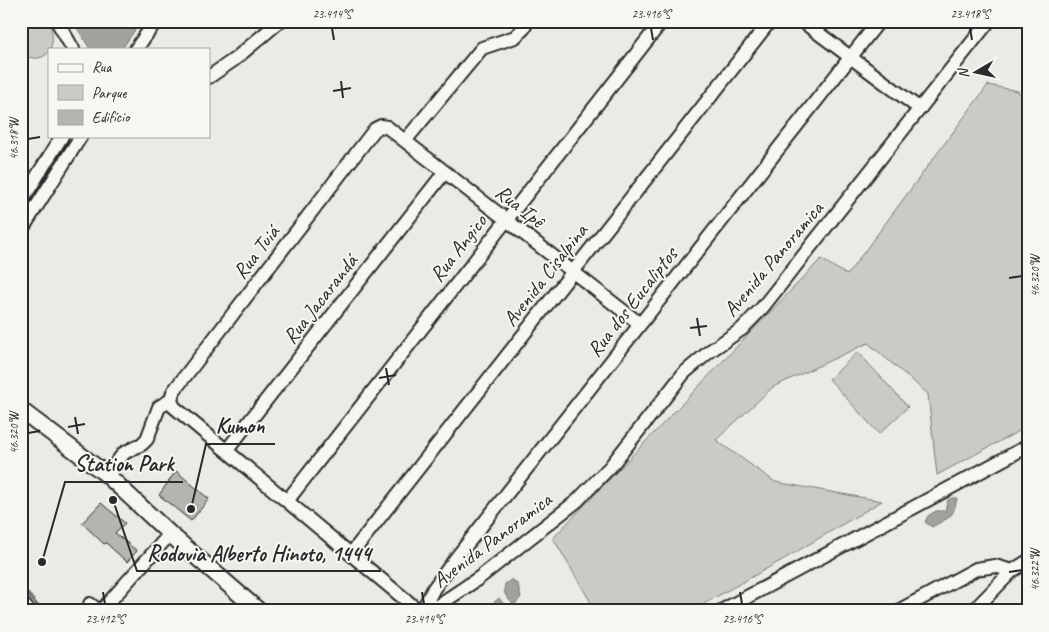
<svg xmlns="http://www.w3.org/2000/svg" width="1049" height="632" viewBox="0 0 1049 632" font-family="Caveat,sans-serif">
	<rect width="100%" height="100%" fill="#eaeae6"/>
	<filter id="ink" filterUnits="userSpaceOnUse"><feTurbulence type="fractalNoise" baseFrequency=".02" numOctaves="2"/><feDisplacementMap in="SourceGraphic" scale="10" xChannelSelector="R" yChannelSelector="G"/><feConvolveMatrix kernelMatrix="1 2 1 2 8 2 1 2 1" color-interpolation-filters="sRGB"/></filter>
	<g filter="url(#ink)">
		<path fill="#cacac7" stroke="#7a7a79" d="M21 21H49C58 44 49 68 21 54Z
			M988 85 1018 91 1028 109V426L937 475 928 394 868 343 773 387 716 440 775 482 882 501 784 559 691 611H596L553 538 821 259 847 275Z
			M858 352 908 407 879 434 829 379Z"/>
		<path fill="#a1a19e" stroke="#727270" d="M73 21H141L122 49H90Z
			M952 498H957C953 519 949 517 932 527L925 522 928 516 936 511H945L948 500Z
			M512 579 518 585 521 597 516 603 513 604C506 597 503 594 505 584Z
			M499 598 509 611H484Z"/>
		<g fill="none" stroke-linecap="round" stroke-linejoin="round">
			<path stroke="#727270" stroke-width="3" d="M21 586 42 611"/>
		</g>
		<path fill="#b4b4b1" stroke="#2b2b2b" d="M176 471 209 499 191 521 159 495Z
			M101 503 125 523 115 533 137 551 127 562 106 543 104 544 82 523Z"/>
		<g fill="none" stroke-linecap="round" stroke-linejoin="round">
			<defs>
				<path id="minor" d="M57 21 73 49
					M802 21 920 109
					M136 49 156 21
					M209 77 235 59 280 21
					M405 141 482 48 515 37 524 28 527 21
					M21 202 62 136
					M21 231 81 136
					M171 400 173 392 375 129 381 126 387 127 640 324
					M171 400 174 407 419 611
					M227 450 444 173
					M107 475 124 453 142 444 147 439 159 407 171 400
					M287 501 662 21
					M351 554 770 21
					M21 602 29 611
					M90 604 99 611
					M101 611 170 534
					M422 611 434 588 453 562 879 21
					M425 611 439 605 479 578 577 501 610 467 684 373 710 351 742 329 762 308 989 21
					M721 611 1028 446
					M898 611 976 569 995 566 1012 571
					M973 611 1012 571 1028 561"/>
				<path id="major" d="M21 410 107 475 170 534 259 611"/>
			</defs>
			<use href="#minor" stroke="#2b2b2b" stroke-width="16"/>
			<use href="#major" stroke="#2b2b2b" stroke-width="19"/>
			<use href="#minor" stroke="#f6f6f2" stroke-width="12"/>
			<use href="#major" stroke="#f6f6f2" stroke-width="15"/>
		</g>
	</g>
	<path fill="none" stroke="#2b2b2b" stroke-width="2" d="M332 28 334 40M651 28 653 40M970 28 972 40M341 81 343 98M333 91 351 88M28 139 40 137M1009 278 1022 276M697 318 700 336M690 328 707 326M386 368 389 385M379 378 396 375M75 417 78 434M68 427 85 424M28 433 40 431M1009 572 1022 570M103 592 105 604M422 592 424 604M740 592 742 604"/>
	<g text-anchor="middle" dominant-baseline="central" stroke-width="4" stroke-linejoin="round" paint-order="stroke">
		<g font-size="21" fill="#2b2b2b" stroke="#f6f6f2">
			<text transform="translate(520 206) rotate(38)">Rua Ipê</text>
			<text transform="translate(458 248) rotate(-52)">Rua Angico</text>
			<text transform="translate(256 252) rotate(-52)">Rua Tuiá</text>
			<text transform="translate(773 259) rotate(-50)">Avenida Panoramica</text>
			<text transform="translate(545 275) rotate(-52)">Avenida Cisalpina</text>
			<text transform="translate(320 299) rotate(-52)">Rua Jacarandá</text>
			<text transform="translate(632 302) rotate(-52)">Rua dos Eucaliptos</text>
			<text transform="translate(492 540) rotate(-37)">Avenida Panoramica</text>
		</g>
	</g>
	<path fill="none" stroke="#2b2b2b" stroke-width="2" d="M191 509L206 444H275M42 562L65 482H183M113 500L137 571H381"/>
	<g fill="#2b2b2b" stroke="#f6f6f2" stroke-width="2">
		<circle cx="191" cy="509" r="5"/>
		<circle cx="42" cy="562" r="5"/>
		<circle cx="113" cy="500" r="5"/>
	</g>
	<g font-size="22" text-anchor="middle" font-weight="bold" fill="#2b2b2b" stroke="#f6f6f2" stroke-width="4" stroke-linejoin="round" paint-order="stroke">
		<text x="240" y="433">Kumon</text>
		<text x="124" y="471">Station Park</text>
		<text x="259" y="561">Rodovia Alberto Hinoto, 1444</text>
	</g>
	<rect width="1049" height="632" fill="none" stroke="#f6f6f2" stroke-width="55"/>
	<rect x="48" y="48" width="162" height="90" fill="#f6f6f2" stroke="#a5a5a2"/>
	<rect x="58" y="64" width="25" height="8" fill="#f6f6f2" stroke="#a5a5a2"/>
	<text x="92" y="72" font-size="15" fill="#2b2b2b">Rua</text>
	<rect x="58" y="85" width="25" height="15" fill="#cacac7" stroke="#a5a5a2"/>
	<text x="92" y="98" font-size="15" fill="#2b2b2b">Parque</text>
	<rect x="58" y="110" width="25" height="15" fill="#b4b4b1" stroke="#a5a5a2"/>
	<text x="92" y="122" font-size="15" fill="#2b2b2b">Edifício</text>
	<g transform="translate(976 72) rotate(261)" stroke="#f6f6f2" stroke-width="4" paint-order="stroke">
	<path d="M0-4L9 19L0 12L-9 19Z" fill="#2b2b2b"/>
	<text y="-8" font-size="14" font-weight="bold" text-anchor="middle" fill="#2b2b2b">N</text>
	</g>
	<rect x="28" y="28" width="994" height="576" fill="none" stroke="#2b2b2b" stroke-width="2"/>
	<g font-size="12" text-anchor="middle" fill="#2b2b2b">
		<text x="332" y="18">23.414°S</text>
		<text x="651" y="18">23.416°S</text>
		<text x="970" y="18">23.418°S</text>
		<text transform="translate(14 139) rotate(-90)" y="4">46.318°W</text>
		<text transform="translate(1035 276) rotate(-90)" y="4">46.320°W</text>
		<text transform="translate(14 433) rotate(-90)" y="4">46.320°W</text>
		<text transform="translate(1035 570) rotate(-90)" y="4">46.322°W</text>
		<text x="105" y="623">23.412°S</text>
		<text x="424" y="623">23.414°S</text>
		<text x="742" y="623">23.416°S</text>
	</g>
</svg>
